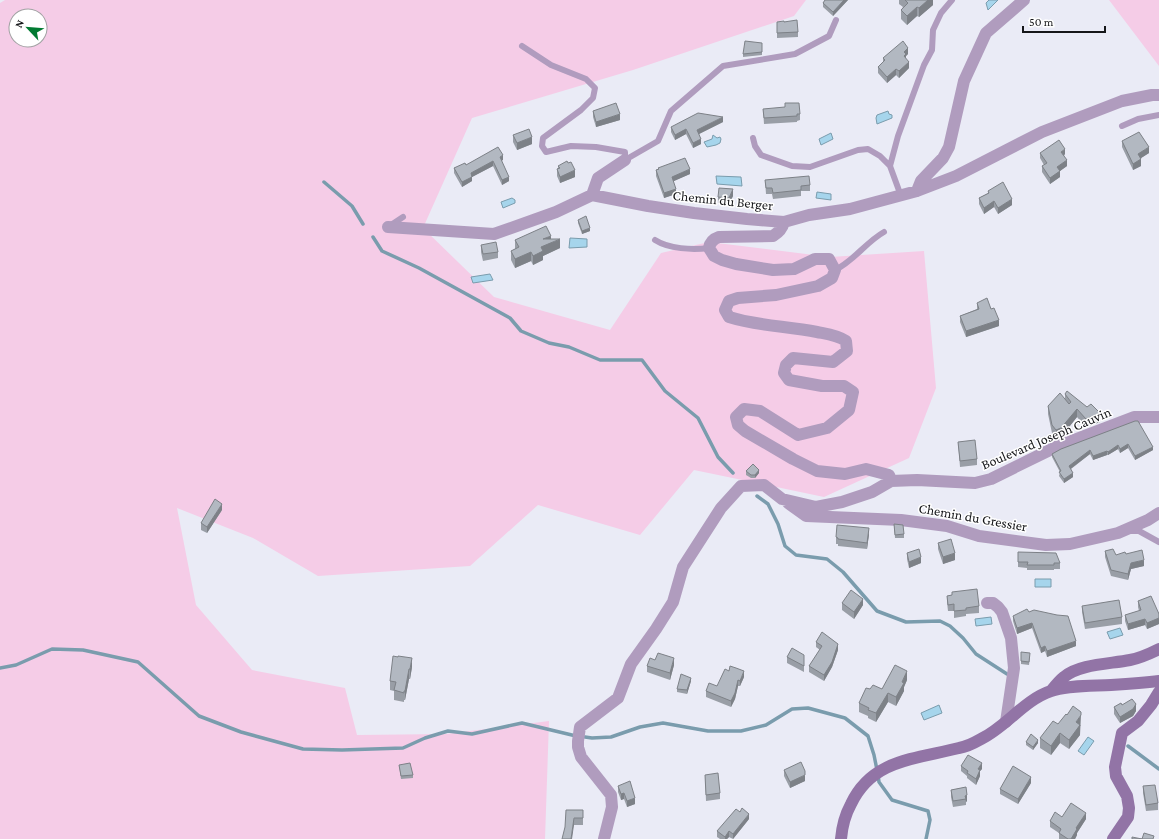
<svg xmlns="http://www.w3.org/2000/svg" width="1159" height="839" viewBox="0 0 1159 839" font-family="'Crimson Pro',serif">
	<rect width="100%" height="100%" fill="#eaebf6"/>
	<path fill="#f5cce7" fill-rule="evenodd" d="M5 0H806L794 16 633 70 472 118 423 228 494 297 610 330 661 253 709 242 830 257 924 251 936 388 909 458 824 497 694 470 640 535 538 505 470 566 318 576 253 538 177 508 196 605 252 670 345 688 357 735 446 734 549 721 545 839H0V3ZM16 16H40V40H16Z
		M1109 0H1159V66Z"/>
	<path fill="#a6d5ec" stroke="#7a9cad" d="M989 0H998L988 10 986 3Z
		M888 111 889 114 892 115V118L877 124 876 118 877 115Z
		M831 133 833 139 821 145 819 139Z
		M713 135 717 138 720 137 721 139 720 143 716 145 707 147 704 142 712 139Z
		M716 176 741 177 742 186 717 184Z
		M817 192 831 194V200L816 198Z
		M512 198 515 200V203L503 208 501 202Z
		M570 238 587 239V247L569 248Z
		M490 274 493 280 473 283 471 277Z
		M1035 579H1051V587H1035Z
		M991 617 992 624 976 626 975 619Z
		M1120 628 1123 635 1110 639 1107 632Z
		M939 705 942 713 924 720 921 713Z
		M1088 737 1094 741 1084 755 1078 751Z"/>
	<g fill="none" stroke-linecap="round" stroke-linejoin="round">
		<path stroke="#7a9cad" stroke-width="3.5" d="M324 182 352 206 363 224
			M373 237 382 251 419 268 510 318 521 331 549 343 569 347 600 360H642L665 391 698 418 718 457 733 473
			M757 496 768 504 778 524 785 546 796 555 827 559 843 572 877 611 906 622 940 621 950 626 963 638 976 654 1007 674
			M0 668 16 665 52 649 83 650 138 662 199 716 241 732 303 749 342 750 403 748 425 738 448 731 472 734 522 723 576 736
			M585 737 592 738 611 737 640 727 663 723 708 731H741L766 725 792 709 808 708 845 718 868 736 874 755 877 770
			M1128 746 1159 769
			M878 775 879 782 892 800 928 811 930 820 926 839"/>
		<path stroke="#b09cbe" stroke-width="6" d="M522 46 551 65 586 79 595 88 593 98 581 110 543 138 542 146 546 152 571 146 596 147 625 152V160
			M1122 126 1138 119 1159 115
			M753 138 755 146 761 155 792 166 810 167 858 150 868 149 880 156 890 166 901 196
			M625 160 658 141 671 111 723 66 795 54 829 36 836 20
			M890 166 898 136 924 65 932 50 933 30 941 13 952 0
			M391 225 403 217
			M655 240C669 249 692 250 709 248
			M835 270C854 261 866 242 884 232
			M1129 531H1139L1159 542"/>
		<path stroke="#b09cbe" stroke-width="12" d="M917 191 921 181 943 158 949 147 964 81 986 33 1024 0
			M592 195 598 178 625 160
			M784 222 809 215 850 209 917 191 956 176 1042 132 1122 101 1152 95H1159
			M388 227 494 234 556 212 592 195 648 206 694 213 747 219 784 222C782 229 779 232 773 236L719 237C713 239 710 242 709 248L714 256 722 260 736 264 773 270 794 269 815 259H829L835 270 832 278 818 286 776 295 738 298 729 301 725 310 729 317C757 326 788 326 817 332 827 334 837 335 846 341L847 351 833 362 793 358 786 365 784 373 789 380 822 386H844L853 392 849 410 827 428 798 435 760 411 744 409 736 417 738 425 745 431 793 459 817 471 845 474 866 469 889 475 891 481
			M788 503 806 516 901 520 947 526 979 536 1046 545 1070 544 1118 533 1148 520 1159 513
			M987 603H993L998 607 1002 612 1011 638 1014 668 1006 722
			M604 839 612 807 611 795 581 757 578 747V741L580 727 618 698 631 664 656 629 673 602 683 567 721 508 741 486 764 485 782 499 816 507 842 502 872 492 891 481 917 480 975 483 991 479 1058 446 1134 417H1159"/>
		<path stroke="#9274a6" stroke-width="12" d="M1051 691C1055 686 1059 681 1064 677 1079 664 1110 664 1130 660 1140 658 1149 654 1159 649
			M841 839C842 827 845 815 851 804 872 759 916 759 959 748 966 747 974 743 981 739 1006 727 1024 700 1051 691 1068 685 1092 686 1111 685 1127 684 1143 683 1159 681
			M1113 839 1128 817 1129 808 1127 796 1116 776 1115 767 1122 733 1138 721 1151 705 1159 692"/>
	</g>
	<path fill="#999ea6" d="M825 0H848L833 16 823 7V3Z
		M899 0H933V5L919 17 917 16 907 25 901 19V10L903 7 899 4Z
		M777 22 798 32V37L777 38Z
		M762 43V55L743 57V54Z
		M908 54 906 56V59L909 68 899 78 896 75 887 83 878 73V67L883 62V58Z
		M763 109 800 114V120L797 121V122L764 124Z
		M593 111 620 120 596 127 593 117Z
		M723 122 699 134 701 144 693 148 686 134 675 140 671 132V127Z
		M513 135 532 144 517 150 513 142Z
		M1122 141 1149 153 1141 158V166L1133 170 1122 147Z
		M1040 153 1065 154 1064 156 1067 166 1060 171V177L1050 184 1042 172V166L1044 165 1040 158Z
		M503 160 501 161 509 181 502 185 493 166 472 177V181L462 187 454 173V168L466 165Z
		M558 166 575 177 560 183 557 176V169L558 168Z
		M658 168 690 174 673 181 676 194 664 198 656 176V170L658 169Z
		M765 180 810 185V191H801V196L773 199 772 194H766Z
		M988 191 1012 205 998 214 994 207 984 214 979 204V198L988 193Z
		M733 196 729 204 718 203V197Z
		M578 220 590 231 582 234 578 223Z
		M551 239 560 248 543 256V260L533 265 531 261 515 268 511 260V251L515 249V240Z
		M481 245 498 252V258L483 261 481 252Z
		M977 303 999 326 966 337 960 322V316L977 309Z
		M1065 394 1100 422 1086 427 1077 417 1061 437 1056 439 1052 433 1048 414V406L1065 399Z
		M1135 421 1153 450 1135 460 1128 448 1120 453 1118 449 1108 455H1107L1093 460 1090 454 1071 469 1073 477 1064 483 1059 476 1060 472 1052 457V454Z
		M958 442 977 459V465L960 467Z
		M746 471 759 473 755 478H751L746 475Z
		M222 510 207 533 201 530V523Z
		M894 524 904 534V538H895Z
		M869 534 867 549 838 546V544H836V537Z
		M938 543 955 560 943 564 938 549Z
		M1105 551 1116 555 1126 554 1144 566 1131 569 1128 580 1111 576 1105 557Z
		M1018 552 1060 563V569H1054V570H1027V568L1018 567Z
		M907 553 921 563 909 568 907 559Z
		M952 592 979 606V613L966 614V616L954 618V611H948L947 602V596L952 595Z
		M1138 601 1159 614V624L1147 629 1145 625 1128 630 1125 621V615L1139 611 1138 607Z
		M842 603 863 605 854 619 842 610Z
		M1082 606 1122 617V624L1085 629 1082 612Z
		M1029 612 1076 646 1047 657 1045 651 1041 653 1032 628 1017 634 1013 621V616Z
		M816 642 838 650 832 667 824 681 809 672V666L820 650 816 647Z
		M1021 652 1030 657 1029 665 1021 664Z
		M804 655V672L787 663V657Z
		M674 665 670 680 647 672V666Z
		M412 667 410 679H409L405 700H404V702L394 700V691L390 690V681Z
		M744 677 740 686H738L735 699 731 707 706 697V691L717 686Z
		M907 680 904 687V691L896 706 888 702 876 722 868 718V716L859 712V703L870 689H882Z
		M691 681 687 694 677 692V689Z
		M1122 705 1136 711 1133 716 1120 723 1114 714V707Z
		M1058 724 1081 725 1080 726V735L1069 749 1060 743 1051 755 1040 748V738Z
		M1026 742 1038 743 1033 750 1026 745Z
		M399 765 413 775V778L401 779Z
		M961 766 982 769 980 771V776L976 785 967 778V776L961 771Z
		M784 770 805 781 790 788 784 776Z
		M705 775 720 793V799L706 801Z
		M1031 783 1018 804 1000 794V789Z
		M618 786 635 804 627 807 624 799 621 800 618 792Z
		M1143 786 1158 803V810L1146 811 1143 793Z
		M966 787 967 801 966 802V805L953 807 951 797V790Z
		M583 810V825H574L565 827Z
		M1062 817 1086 819 1077 833V835L1075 839H1059V833L1050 827V821Z
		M749 819 733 839 729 837 727 839H720L717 837V831Z"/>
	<path fill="#7d8187" d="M844 0H848L833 16V12Z
		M928 0H933V5L919 17V8Z
		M917 7V16L907 25V16Z
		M908 48V54L906 56V60L904 62V52Z
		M909 62V68L899 78V71Z
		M896 69V75L887 83V77Z
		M620 114V120L596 127V122Z
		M723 117V122L697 135V130Z
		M686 129V134L675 140V135Z
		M532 137V144L517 150V143Z
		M701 139V144L693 148V143Z
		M1149 147V153L1138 160V154Z
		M1065 149V154L1061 157V152Z
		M503 155V160L500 161V157Z
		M1141 159V166L1133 170V164Z
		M1067 160V166L1060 171V177L1050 184V178L1057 167Z
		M493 161V166L472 177V181L462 187V182L471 173Z
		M690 169V174L672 182V177Z
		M575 170V177L560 183V177Z
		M509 177V181L502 185V180Z
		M676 189V194L664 198V193Z
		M733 189V196L729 204V198Z
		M1012 199V205L998 214V208Z
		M994 201V207L984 214V208Z
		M590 228V231L582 234V231Z
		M551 236V243L560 239V248L543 256V260L533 265V256L541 247 543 239Z
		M531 252V261L515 268V259Z
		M999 320V326L966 337V331Z
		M1077 409V417L1061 437 1056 439V430Z
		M1100 413V422L1086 427V419Z
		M1128 444V448L1120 453V449Z
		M1118 445V449L1108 455V452Z
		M1153 447V450L1135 460V456Z
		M1090 450V454L1069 470V466Z
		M1107 451V455L1093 460V456Z
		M759 470V473L755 478V475Z
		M1073 473V477L1064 483V479Z
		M222 504V510L207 533V527Z
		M869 528V534L867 549V543Z
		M955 553V560L943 564V557Z
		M921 557V563L909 568V562Z
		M1144 560V566L1131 569 1128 580V574L1131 563Z
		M863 599V605L854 619V612Z
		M1159 618V624L1147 629V623Z
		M1145 619V625L1128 630V624Z
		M1032 623V628L1017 634V628Z
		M1076 641V646L1047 657V651Z
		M838 644V650L832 667 824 681V675Z
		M1045 646V651L1041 653V648Z
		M412 658V667L410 679V669Z
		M674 658V665L670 680V673Z
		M409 669V679L405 700V691Z
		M744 671V677L740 686V681Z
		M907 671V680L904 687V691L896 706V697L902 682Z
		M691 678V681L687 694V690Z
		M738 680V686L735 699 731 707V701Z
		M888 693V702L876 722V713Z
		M1136 704V711L1133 716 1120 723V717Z
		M1081 715 1080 735 1069 749V740L1076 722Z
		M1060 733V743L1051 755V746Z
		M1038 740V743L1033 750V747Z
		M982 763V769L980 771V776L976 785V779L978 769Z
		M805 775V781L790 788V782Z
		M1031 777V783L1018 804V799Z
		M624 793V799L621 800V794Z
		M967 795V801L966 802 965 796Z
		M635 798V804L627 807V801Z
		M1086 813V819L1077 833V835L1075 839H1071L1076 828Z
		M749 814V819L733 839V834Z
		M574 818V825L572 839H571Z
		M729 831V837L727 839H725V837Z"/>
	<path fill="#b2b8c1" stroke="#7d8187" d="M825 0H844L833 12 823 3Z
		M905 0H928L919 8 917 7 907 16 901 10 908 3Z
		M797 20 798 32 777 33V22L784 21V22Z
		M745 41 762 43V52L743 54Z
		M903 41 908 48 904 52 906 54 904 56 909 62 899 71 896 69 887 77 878 67 885 60 883 58Z
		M616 103 620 114 596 122 593 111Z
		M785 103H799L800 114H797V116L764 118 763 109 785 107Z
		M698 113 723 117 697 130 701 139 693 143 686 129 675 135 671 127Z
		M529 129 532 137 517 143 513 135Z
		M1139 132 1149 147 1138 154 1141 159 1133 164 1122 141Z
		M1059 140 1065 149 1061 152 1067 160 1057 167 1060 171 1050 178 1042 166 1047 163 1040 153Z
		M498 147 503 155 500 157 509 177 502 180 493 161 471 173 472 177 462 182 454 168 465 163 466 165Z
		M685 158 690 169 672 177 676 189 664 193 656 170 659 169 658 168Z
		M567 161 568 163 571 162 575 170 560 177 557 169 560 168 558 166Z
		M809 176 810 185 801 186V190L773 193 772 188H766L765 180Z
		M1003 182 1012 199 998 208 994 201 984 208 979 198 989 193 988 191Z
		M719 188 733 189 729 198 718 197Z
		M586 216 590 228 582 231 578 220Z
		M546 226 551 236 543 239H560L541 247 543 251 533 256 531 252 515 259 511 251 519 247 515 240Z
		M496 242 498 252 483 254 481 245Z
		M987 298 991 309 994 308 999 320 966 331 960 316 979 309 977 303Z
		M1067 391 1087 407 1091 404 1100 413 1086 419 1077 409 1061 428 1056 430 1052 425 1048 406 1060 393 1069 404 1071 402 1065 394Z
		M1135 421H1138L1153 447 1135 456 1128 444 1120 449 1118 445 1108 452 1107 451 1093 456 1090 450 1069 466 1073 473 1064 479 1059 472 1061 471 1052 454 1061 449Z
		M975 440 977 459 960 461 958 442Z
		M753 464 759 470 755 475H751L746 471Z
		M215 499 222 504 207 527 201 523Z
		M894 524 903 525 904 534 895 535Z
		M837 525 869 528 867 543 838 539V538L836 537Z
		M951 539 955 553 943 557 938 543Z
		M919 549 921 557 909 562 907 553Z
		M1113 549 1116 555 1125 552 1126 554 1142 550 1144 560 1131 563 1128 574 1111 570 1105 551Z
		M1018 552 1056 553 1060 563H1054V565H1027L1028 562H1018Z
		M977 589 979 606 966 608V610L954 611V604L948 605 947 596 952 595V592Z
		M851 590 863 599 854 612 842 603Z
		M1151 596 1159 614V618L1147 623 1145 619 1128 624 1125 615 1141 610 1138 601Z
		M1119 600 1122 617 1085 623 1082 606Z
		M1027 609 1029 612 1034 610 1057 615 1068 616 1076 641 1047 651 1045 646 1041 648 1032 623 1017 628 1013 616Z
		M822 632 838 644 832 662 824 675 809 666 822 646 816 642Z
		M792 648 804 655V666L787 657Z
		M1021 652 1030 653 1029 662 1021 661Z
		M658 653 674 658 670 673 647 666 650 658 655 660Z
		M393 656 398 657V656L412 658 410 669H409L405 691H404V693L394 690 396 682 390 681Z
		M895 665 907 671 902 682 904 683 896 697 888 693 876 713 868 710 869 708 859 703 866 688 870 689 873 685 882 689Z
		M730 666 736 668 744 671 740 681 738 680 735 693 731 701 706 691 709 683 717 686 725 669 729 671Z
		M681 674 691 678 687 690 677 689Z
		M1132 699 1136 704 1133 709 1120 717 1114 707 1121 703 1122 705Z
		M1073 706 1081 712V715L1076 722 1080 725 1069 740 1060 733 1051 746 1040 738 1053 721 1058 724 1066 714 1067 715Z
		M1031 734 1038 740 1033 747 1026 742Z
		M968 755 982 763 978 769 980 770 976 779 967 773 968 771 961 766Z
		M801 762 805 771V775L790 782 784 770Z
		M410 763 413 775 401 776 399 765Z
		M1013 766 1031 777 1018 799 1000 789Z
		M718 773 720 793 706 795 705 775Z
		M630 781 635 798 627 801 624 793 621 794 618 786Z
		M1155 785 1158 803 1146 805 1143 786Z
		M966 787 967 795 965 796 966 799 953 801 951 790Z
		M1071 803 1086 813 1076 828 1077 829 1071 839H1068L1059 833 1061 829 1050 821 1055 812 1062 817Z
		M742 808 749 814 733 834 729 831 725 837 717 831 736 809 740 812Z
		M566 810H583V818H574L571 839H562L565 827Z
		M1144 833 1154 836 1153 839H1132V837L1142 839Z"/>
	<g text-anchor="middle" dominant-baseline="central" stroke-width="3" stroke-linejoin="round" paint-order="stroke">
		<g font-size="14" fill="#151619" stroke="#fff">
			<text transform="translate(723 200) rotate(6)">Chemin du Berger</text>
			<text transform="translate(1046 438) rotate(-23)">Boulevard Joseph Cauvin</text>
			<text transform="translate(973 517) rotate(10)">Chemin du Gressier</text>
		</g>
	</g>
	<g transform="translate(28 28) rotate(296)"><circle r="19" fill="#ffffff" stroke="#a1a2a3"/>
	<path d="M0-3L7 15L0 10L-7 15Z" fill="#017b32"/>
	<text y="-6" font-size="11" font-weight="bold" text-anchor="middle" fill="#151619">N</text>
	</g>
	<path d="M1023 26v6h82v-6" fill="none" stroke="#151619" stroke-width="2"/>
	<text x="1029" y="26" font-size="12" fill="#151619" stroke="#ffffff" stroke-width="3" paint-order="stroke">50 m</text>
</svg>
